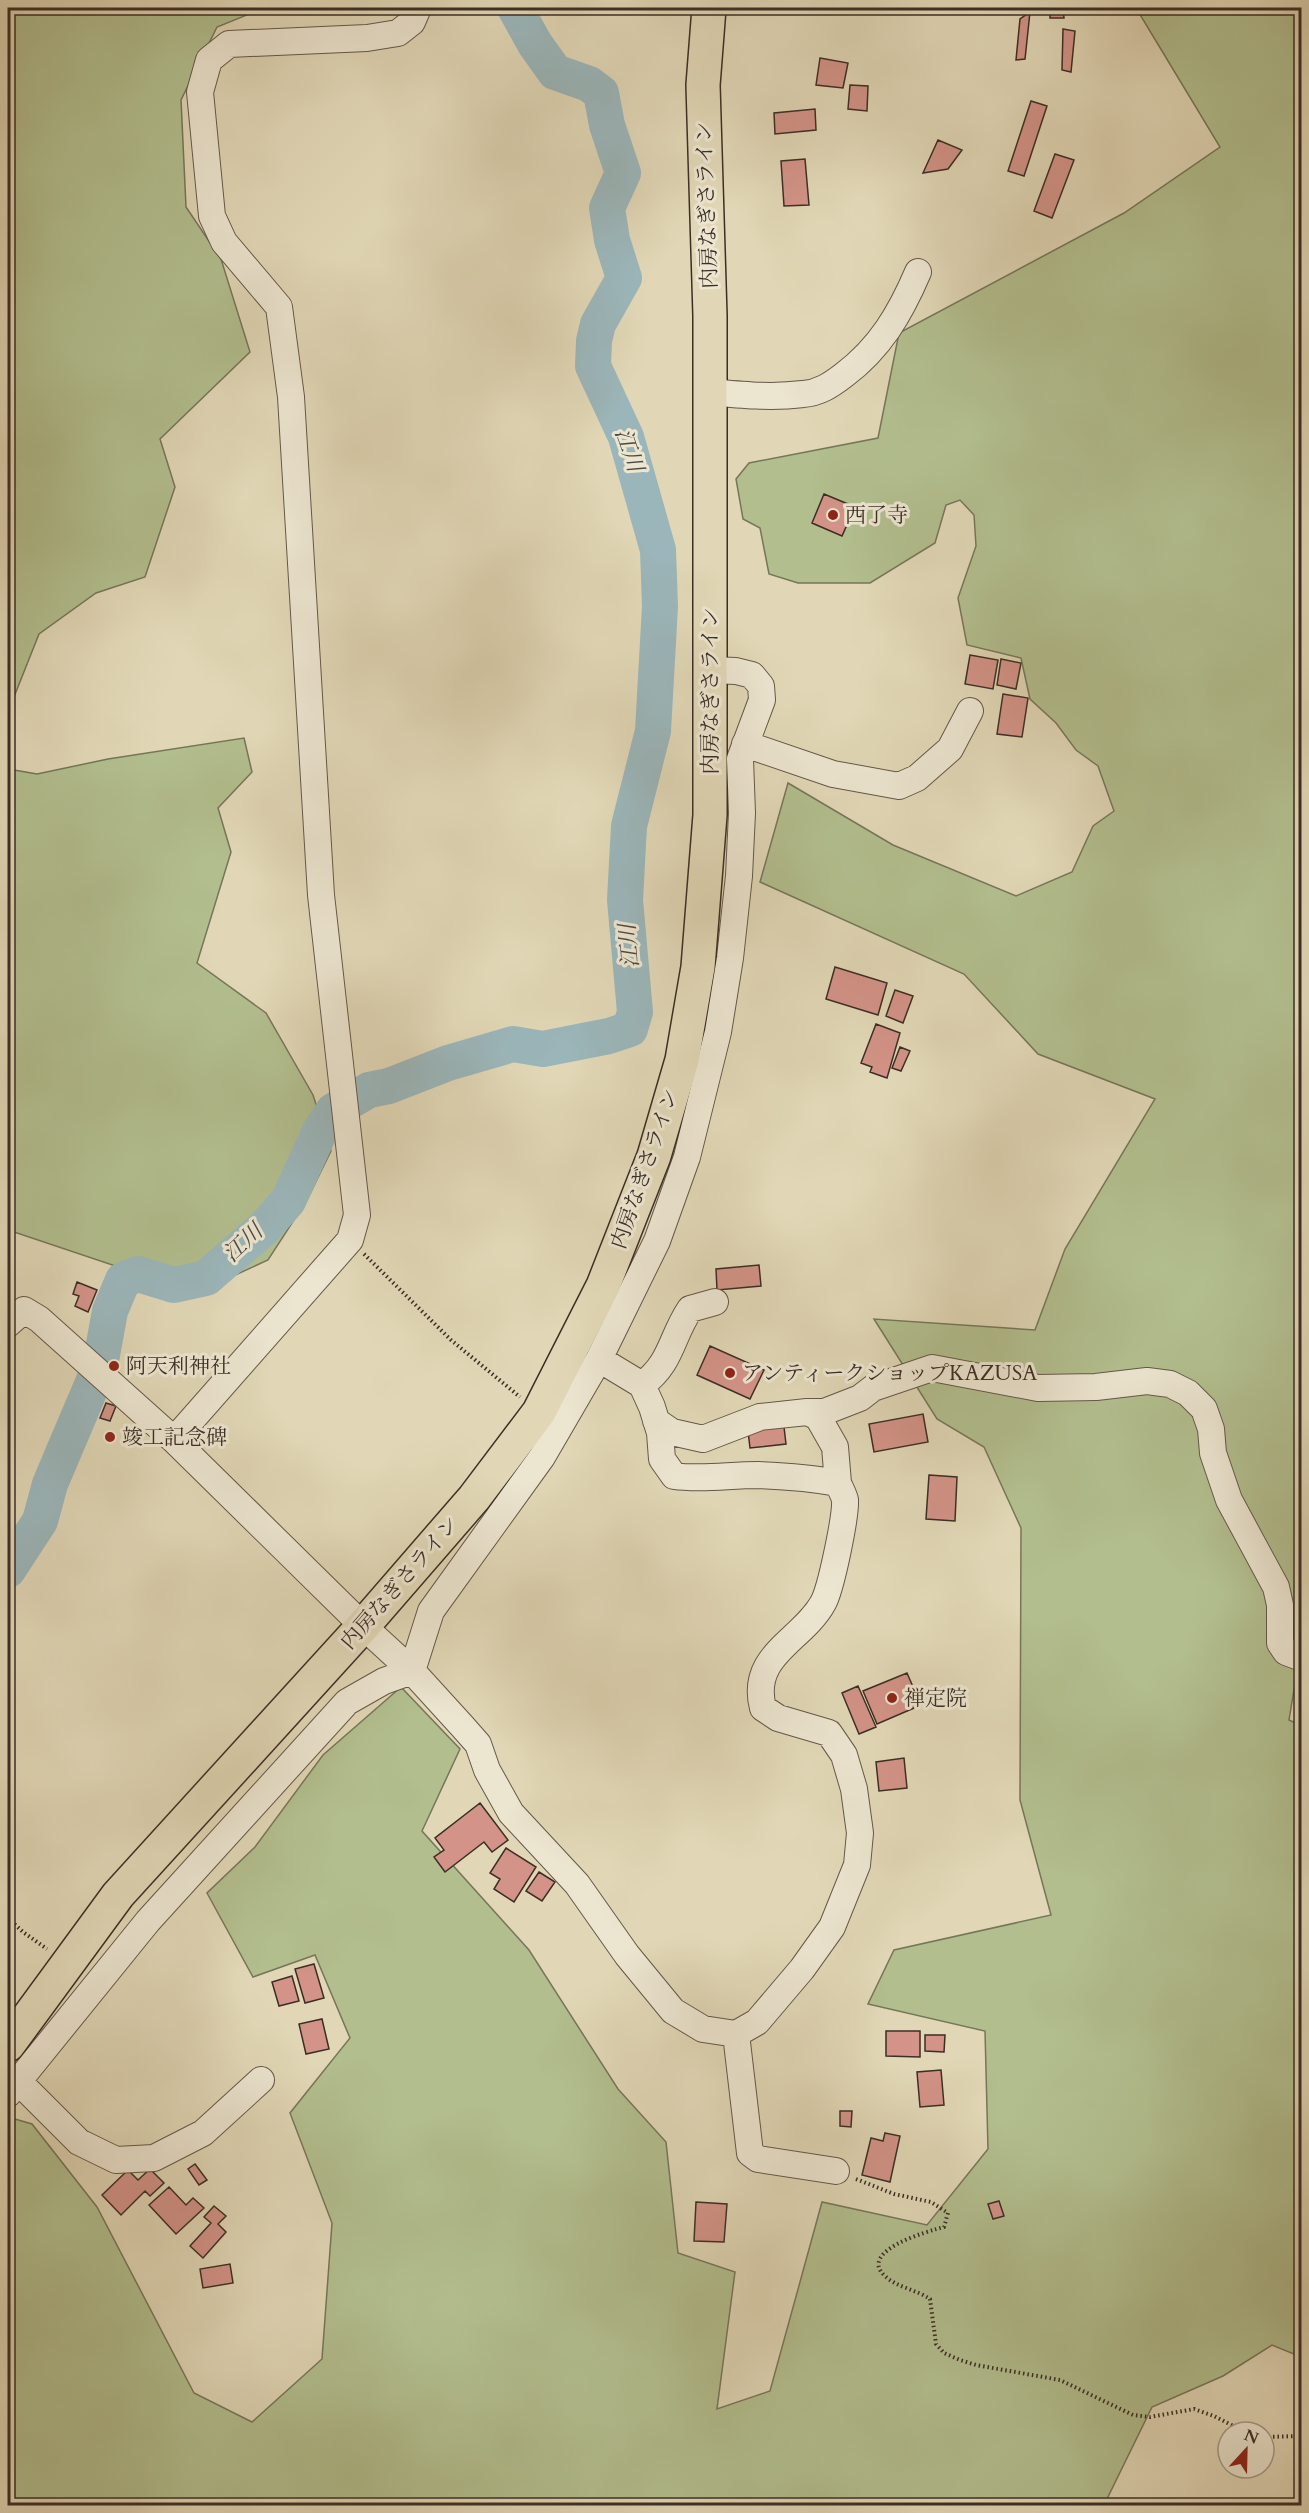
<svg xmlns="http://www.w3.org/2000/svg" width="1309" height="2513" viewBox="0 0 1309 2513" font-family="Cardo,'Noto Serif JP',serif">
	<rect width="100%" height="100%" fill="#e1d7b6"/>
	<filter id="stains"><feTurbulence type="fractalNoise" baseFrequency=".00333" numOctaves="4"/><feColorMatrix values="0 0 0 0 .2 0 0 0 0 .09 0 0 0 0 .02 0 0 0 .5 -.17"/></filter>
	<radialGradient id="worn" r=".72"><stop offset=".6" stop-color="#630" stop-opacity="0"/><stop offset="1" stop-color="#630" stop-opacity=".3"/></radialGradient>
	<path fill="#b2be8e" stroke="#76765a" stroke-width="1.5" d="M8 8H264L217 27 181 100 186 207 221 259 250 352 160 439 175 487 145 577 96 593 39 634 8 712Z
		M1136 8H1301L1302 1466 1295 1470 1302 1519V1641L1289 1720 1302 1726 1301 2357 1272 2345 1223 2376 1152 2407 1104 2505H8V2117L32 2124 97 2207 194 2393 252 2422 322 2359 332 2223 290 2113 350 2038 315 1955 253 1977 207 1893 255 1847 323 1755 401 1687 460 1749 422 1831 529 1950 618 2089 666 2142 678 2253 735 2272 717 2409 770 2391 822 2202 927 2225 988 2149 985 2031 868 2004 894 1950 1051 1915 1020 1800 1021 1528 984 1447 937 1419 874 1319 1035 1330 1065 1249 1155 1099 1038 1054 964 974 760 882 788 783 893 845 1016 896 1072 872 1093 826 1114 811 1098 766 1076 750 1056 723 1030 699 1021 658 967 645 958 598 976 546 974 515 960 500 946 505 935 543 870 583H798L769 574 760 528 743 519 736 479 749 463 878 438 899 333 1124 213 1220 147Z
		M244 738 252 772 218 808 231 852 197 963 266 1013 313 1095 331 1151 307 1200 268 1260 196 1293 8 1230V769L37 774 108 759Z"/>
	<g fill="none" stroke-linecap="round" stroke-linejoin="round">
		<path stroke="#9bb6ba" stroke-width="36" d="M8 1570 40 1521 50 1484 100 1366 110 1311 123 1280 138 1274 174 1285 206 1278 264 1228 288 1201 320 1131 333 1111 369 1090 389 1086 448 1063 513 1044 543 1049 609 1036 630 1029 635 1012 625 900 629 826 653 731 660 606 658 550 626 437 593 366 594 341 598 324 624 278 612 240 607 208 623 173 607 125 601 93 589 84 555 72 535 44 515 8"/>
	</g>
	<path fill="#d39388" stroke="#3b2e25" stroke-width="1.5" d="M1050 8H1063L1064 18H1050Z
		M1030 12 1025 59 1016 60 1020 19Z
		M1063 29 1075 31 1071 72 1062 70Z
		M820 58 848 63 843 88 816 85Z
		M850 85 868 86 867 111 848 109Z
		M1031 101 1047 106 1024 176 1008 171Z
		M815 109 816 130 775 134 774 113Z
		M938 140 962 150 948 169 923 173Z
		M1055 154 1074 160 1052 218 1034 211Z
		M805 159 809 205 784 206 781 161Z
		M824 494 855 507 842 536 812 523Z
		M970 655 998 660 993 689 965 684Z
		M1001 659 1021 663 1016 689 997 685Z
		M1003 694 1028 698 1022 737 997 734Z
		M835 967 887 983 878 1015 826 999Z
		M895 990 913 996 903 1023 886 1016Z
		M876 1024 900 1033 887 1078 870 1072 872 1067 861 1063Z
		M900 1047 910 1051 901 1071 892 1068Z
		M759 1265 761 1286 717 1290 716 1269Z
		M77 1282 97 1290 88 1312 75 1306 79 1296 73 1294Z
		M710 1346 764 1370 750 1399 697 1375Z
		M106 1403 116 1406 110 1421 100 1418Z
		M923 1414 928 1442 874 1452 869 1424Z
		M784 1427 786 1444 750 1448 748 1431Z
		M929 1475 957 1477 955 1521 926 1519Z
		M907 1673 921 1705 877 1724 863 1691Z
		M858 1686 876 1727 859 1734 842 1693Z
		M904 1758 907 1788 879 1791 876 1762Z
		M480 1803 508 1840 492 1852 484 1842 445 1872 434 1857 444 1850 435 1838Z
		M506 1848 536 1867 514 1902 494 1889 500 1879 490 1873Z
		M539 1872 555 1882 542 1901 526 1891Z
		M314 1964 324 1998 305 2003 295 1969Z
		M292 1976 299 2001 279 2006 272 1982Z
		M322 2019 329 2049 306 2054 299 2024Z
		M886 2031H920V2057L886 2056Z
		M925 2035H945L944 2052 925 2051Z
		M941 2070 944 2105 920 2107 917 2072Z
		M840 2111H852L851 2127 840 2126Z
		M885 2133 900 2136 890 2182 862 2175 871 2138 883 2141Z
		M195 2164 207 2180 199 2185 188 2169Z
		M150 2169 164 2183 150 2196 145 2191 121 2215 102 2195 128 2170 138 2180Z
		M169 2187 186 2205 193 2198 204 2208 176 2234 149 2205Z
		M999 2201 1004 2216 993 2219 988 2204Z
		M696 2202 727 2204 724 2242 694 2241Z
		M214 2206 226 2216 218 2224 226 2232 203 2258 190 2246 211 2223 204 2217Z
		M230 2264 233 2283 203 2288 200 2269Z
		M8 2396 12 2397 11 2419 8 2418Z"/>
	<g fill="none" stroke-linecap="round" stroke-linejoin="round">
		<defs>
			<path id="minor" d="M710 392C741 395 772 398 803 394 819 393 831 385 844 375 880 348 900 314 918 272
				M745 744 833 774 899 786 917 778 950 749 970 711
				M8 1324 24 1310 39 1319 174 1440 363 1626 412 1671 463 1727 478 1744 487 1770 511 1813 577 1884 627 1955 673 2011 703 2029 736 2034 757 2022 802 1969 832 1927 857 1865 860 1833 854 1789 844 1755 829 1733 778 1718 763 1708C749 1655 802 1641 823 1603 831 1589 846 1516 845 1500 844 1495 840 1488 838 1483 812 1478 785 1476 758 1475 729 1475 702 1480 674 1476L662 1459 660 1433 652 1407 642 1385 599 1359
				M642 1385C672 1363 671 1337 690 1309L715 1302
				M807 1412H824L860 1398 873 1388 932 1368 1038 1388 1096 1387 1147 1381 1170 1384 1188 1393 1204 1409 1211 1429 1213 1453 1229 1500 1276 1587 1280 1605V1643L1286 1652 1302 1658
				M656 1421 672 1432 703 1439 760 1417 807 1412 818 1417 835 1447 838 1483
				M174 1440 350 1240 357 1215 321 895 291 397 279 307 224 242 212 216 200 92 209 60 229 44 367 38 398 33 412 22 418 8
				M736 2034 750 2153 758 2159 836 2171
				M17 2080 79 2142 116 2160 154 2158 203 2133 261 2080
				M8 2094 148 1921 347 1702 384 1681 412 1671 431 1611 542 1457 599 1359 657 1241 687 1157 718 1032 730 958 739 876 742 813 740 759 762 700 761 686 752 675 736 671 710 670"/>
			<path id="highway" d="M8 2045 118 1895 363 1626 474 1498 539 1412 603 1286 654 1156 682 1060 698 967 710 815V316L703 85 709 8"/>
		</defs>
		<use href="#minor" stroke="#645849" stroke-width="28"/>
		<use href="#highway" stroke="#3b2e25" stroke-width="36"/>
		<path stroke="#3b2e25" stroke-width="4" stroke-dasharray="1.5 3" stroke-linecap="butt" d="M364 1254 451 1340 520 1397
			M8 1918 23 1932 47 1949
			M856 2179 894 2194 931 2202 948 2213 944 2227C928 2231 857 2251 885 2276 896 2287 917 2290 930 2299L936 2344 944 2353 960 2360 976 2365 1060 2380 1133 2415 1150 2417 1194 2409 1214 2416 1245 2432
			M1264 2437 1302 2436"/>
		<use href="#minor" stroke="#ece5d0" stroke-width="26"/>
		<use href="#highway" stroke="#e1d7b6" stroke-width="33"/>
	</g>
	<g fill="#8f2418" stroke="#ece5d0" stroke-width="2">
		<circle cx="833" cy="515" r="6"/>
		<circle cx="114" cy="1366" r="6"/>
		<circle cx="730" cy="1373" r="6"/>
		<circle cx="110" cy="1437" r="6"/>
		<circle cx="892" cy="1698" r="6"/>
	</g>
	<g text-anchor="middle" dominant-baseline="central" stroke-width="6" stroke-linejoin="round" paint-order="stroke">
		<g font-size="21" fill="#3b2e25" stroke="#ece5d0">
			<text transform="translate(707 205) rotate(-92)">内房なぎさライン</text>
			<text transform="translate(710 691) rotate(-90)">内房なぎさライン</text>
			<text transform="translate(645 1169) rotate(-71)">内房なぎさライン</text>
			<text transform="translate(400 1583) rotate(-49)">内房なぎさライン</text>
		</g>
		<g font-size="21" fill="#3b2e25" stroke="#ece5d0" text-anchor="start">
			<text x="845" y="515">西了寺</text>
			<text x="126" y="1366">阿天利神社</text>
			<text x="742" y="1373">アンティークショップKAZUSA</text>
			<text x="122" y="1437">竣工記念碑</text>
			<text x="904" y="1698">禅定院</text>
		</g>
		<g font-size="22" font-style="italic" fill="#4e4943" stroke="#ece5d0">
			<text transform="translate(629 450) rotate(71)">江川</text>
			<text transform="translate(629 946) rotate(-95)">江川</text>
			<text transform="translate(243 1243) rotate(-43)">江川</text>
		</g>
	</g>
	<rect width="1309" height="2513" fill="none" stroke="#e1d7b6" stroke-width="30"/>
	<rect x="9" y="9" width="1291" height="2495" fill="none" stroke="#3b2e25" stroke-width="3"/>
	<rect x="15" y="15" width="1279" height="2483" fill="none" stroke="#3b2e25" stroke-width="1.5"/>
	<g transform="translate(1246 2450) rotate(22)"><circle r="28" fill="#ece5d0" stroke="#a59c8c" stroke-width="1.5"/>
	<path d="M0-4.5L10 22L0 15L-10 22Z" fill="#8f2418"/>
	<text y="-9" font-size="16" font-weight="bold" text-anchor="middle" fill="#3b2e25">N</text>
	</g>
	<rect width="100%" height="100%" filter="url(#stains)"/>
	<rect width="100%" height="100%" fill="url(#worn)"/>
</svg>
